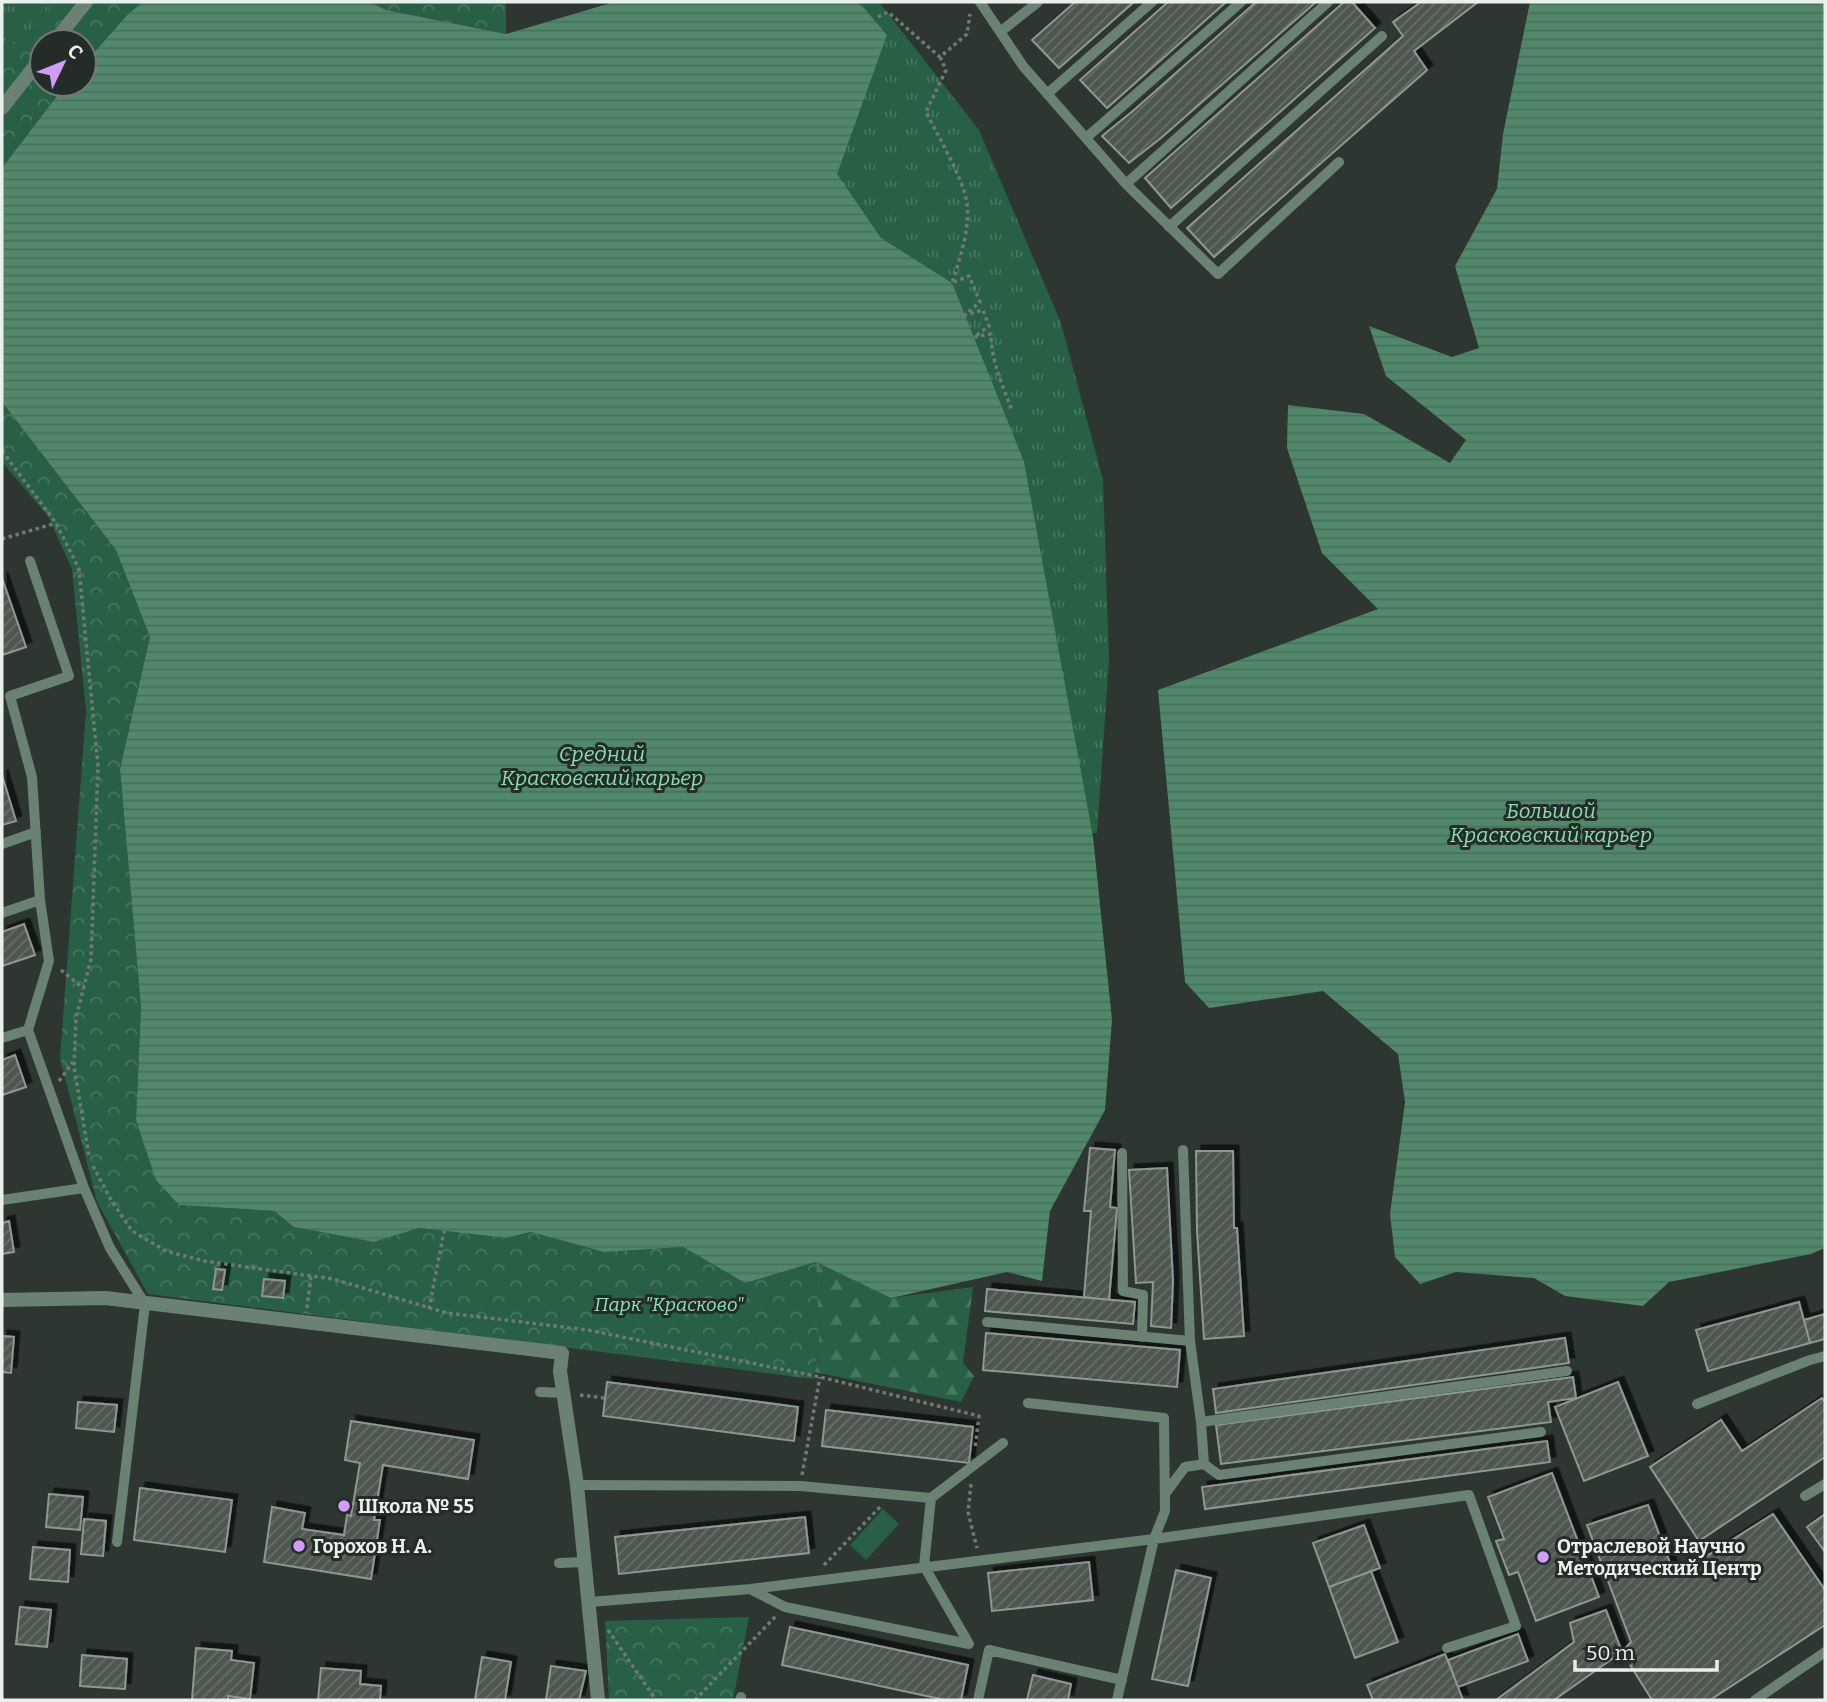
<svg xmlns="http://www.w3.org/2000/svg" width="1827" height="1702" viewBox="0 0 1827 1702" font-family="Bitter,serif">
	<defs>
		<pattern id="grass-tufts" width="24" height="20" patternUnits="userSpaceOnUse" patternTransform="scale(1.75)"><rect width="24" height="20" fill="#276044"/><path d="M3 7l-1-3M5 7V3M7 7l1-3M15 17l-1-3M17 17v-4M19 17l1-3" fill="none" stroke="#46775f"/></pattern>
		<pattern id="forest-firs" width="22" height="20" patternUnits="userSpaceOnUse" patternTransform="scale(1.75)"><rect width="22" height="20" fill="#276044"/><path d="M5 1l3.5 6h-7zM16 11l3.5 6h-7z" fill="#46775f"/></pattern>
		<pattern id="park-crowns" width="20" height="18" patternUnits="userSpaceOnUse" patternTransform="scale(1.75)"><rect width="20" height="18" fill="#276044"/><path d="M2 6a3 3 0 1 1 6 0M12 15a3 3 0 1 1 6 0" fill="none" stroke="#46775f"/></pattern>
		<pattern id="water-rules" width="6" height="5" patternUnits="userSpaceOnUse" patternTransform="scale(1.75)"><rect width="6" height="5" fill="#4f896a"/><path d="M0 2.5h6" fill="none" stroke="#4b6f5c"/></pattern>
		<pattern id="building-hatch" width="6" height="6" patternUnits="userSpaceOnUse" patternTransform="scale(1.75)"><rect width="6" height="6" fill="#4d5650"/><path d="M-1 1l2-2M0 6l6-6M5 7l2-2" fill="none" stroke="#676f69"/></pattern>
		<filter id="shadow"><feDropShadow dx="5.5" dy="-5.5" stdDeviation="0" flood-color="#0009"/></filter>
	</defs>
	<rect width="100%" height="100%" fill="#2e3631"/>
	<path fill="url(#grass-tufts)" d="M2 2H55L16 47 2 35Z
		M856 2H879L979 130 1061 323 1103 480 1109 660 1097 833H1087L878 242 829 181 863 7Z"/>
	<path fill="url(#forest-firs)" d="M816 1262 891 1298 973 1287 963 1363 974 1376 961 1402 814 1372 819 1342Z"/>
	<path fill="url(#park-crowns)" d="M55 2H143L128 14 84 64V42H42V84H66L2 168V35L16 46Z
		M370 2H506V34L386 10Z
		M2 402 116 550 150 637 120 769 141 1007 136 1120 179 1205 274 1211 294 1227 374 1242 419 1228 506 1238 531 1232 604 1252 683 1247 745 1283 816 1262 819 1342 813 1379 148 1294 97 1202 60 1058 86 711 72 569 48 516 2 462Z
		M749 1617 733 1700H609L605 1621Z"/>
	<path fill="#276044" d="M883 1509 899 1524 866 1560 850 1545Z"/>
	<path fill="url(#water-rules)" d="M143 2H370L386 10 506 34 614 2H856L863 7 887 35 837 174 881 238 952 283 1024 462 1093 837 1112 1020 1105 1110 1050 1211 1042 1281 1007 1272 891 1298 816 1262 745 1283 683 1247 604 1252 531 1232 506 1238 419 1228 374 1242 294 1227 274 1211 179 1205 156 1180 136 1120 141 1007 120 769 150 637 116 550 2 402V168L66 84H84V64L128 14Z
		M1530 2H1825V1248L1811 1254 1669 1282 1643 1306 1565 1296 1534 1278 1456 1272 1420 1284 1395 1257 1390 1214 1405 1102 1398 1054 1323 991 1209 1008 1185 982 1158 690 1378 609 1322 553 1287 448 1288 405 1364 414 1450 463 1466 440 1386 376 1369 326 1452 357 1479 348 1455 266 1497 189 1503 134Z"/>
	<path fill="url(#building-hatch)" stroke="#8d9891" stroke-width="2" filter="url(#shadow)" d="M1075 2H1134L1059 68 1032 40Z
		M1168 2H1226L1107 108 1080 80Z
		M1256 2H1316L1161 138 1129 163 1102 136 1134 110Z
		M1344 2H1352L1375 28 1171 208 1145 178Z
		M1421 2H1478L1414 51 1427 70 1214 257 1187 228 1403 36 1393 22Z
		M2 578 26 647 2 655Z
		M2 775 16 821 2 825Z
		M24 924 35 955 2 966V932Z
		M15 1055 26 1087 2 1095V1060Z
		M1090 1148 1115 1150 1110 1207 1117 1208 1109 1300 1084 1297 1091 1211H1084Z
		M1196 1151H1233L1234 1228H1237L1244 1336 1204 1339 1197 1231Z
		M1167 1168 1173 1281 1171 1328 1151 1326 1153 1282 1136 1283 1129 1170Z
		M9 1221 14 1252 2 1254V1223Z
		M216 1269 225 1270 222 1290 213 1289Z
		M264 1279 285 1281 283 1298 262 1296Z
		M987 1289 1135 1302 1133 1324 985 1311Z
		M1799 1302 1810 1343 1708 1371 1696 1330Z
		M1825 1314V1339L1810 1343 1804 1320Z
		M986 1333 1180 1350 1177 1387 983 1370Z
		M2 1336 14 1337 11 1373 2 1372Z
		M1565 1338 1569 1363 1216 1413 1213 1389Z
		M1573 1377 1576 1398 1548 1402 1551 1422 1221 1464 1216 1425Z
		M607 1382 798 1407 794 1441 603 1416Z
		M1618 1382 1648 1456 1584 1481 1555 1407Z
		M1822 1398 1825 1402V1457L1699 1541 1650 1467 1721 1420 1742 1451Z
		M78 1402 117 1405 114 1432 76 1428Z
		M826 1410 973 1427 969 1463 822 1446Z
		M351 1421 474 1440 468 1479 383 1465 374 1520H380L371 1579 264 1562 272 1507 305 1513 302 1529 344 1535 347 1515 351 1516 360 1463 345 1460Z
		M1547 1441 1550 1462 1205 1509 1202 1487Z
		M1552 1473 1599 1597 1536 1621 1518 1572 1509 1575 1496 1541 1504 1539 1488 1497Z
		M140 1488 232 1500 225 1552 134 1540Z
		M49 1494 83 1497 80 1530 46 1527Z
		M1648 1505 1675 1576 1773 1514 1825 1590V1625L1710 1700H1652L1622 1652 1631 1642 1587 1525Z
		M1825 1514V1552L1807 1527Z
		M805 1517 809 1553 619 1574 615 1537Z
		M84 1519 106 1521 103 1556 81 1554Z
		M1364 1525 1380 1568 1329 1587 1313 1543Z
		M33 1547 70 1550 68 1582 30 1579Z
		M1089 1562 1093 1600 992 1611 988 1573Z
		M1176 1570 1211 1578 1188 1686 1152 1679Z
		M1371 1571 1398 1642 1355 1658 1329 1587Z
		M20 1607 51 1610 47 1647 16 1644Z
		M1606 1610 1622 1652 1554 1700H1496L1574 1642 1570 1623Z
		M790 1627 968 1665 961 1700H945L782 1665Z
		M1518 1634 1528 1661 1458 1687 1448 1660Z
		M196 1648 232 1651 231 1660 254 1663 250 1699 228 1696V1700H192Z
		M1445 1654 1463 1700H1373L1367 1685Z
		M82 1655 127 1659 125 1689 80 1686Z
		M482 1657 511 1662 505 1700H475Z
		M551 1666 586 1671 579 1700H546Z
		M321 1668 361 1671 360 1684 381 1686 380 1700H318Z
		M1033 1675 1071 1684 1068 1700H1027Z"/>
	<g fill="none" stroke-linecap="round" stroke-linejoin="round">
		<path stroke="#717974" stroke-width="3.5" stroke-dasharray="3.5 3.5" stroke-linecap="butt" d="M878 17 888 12 940 57 967 34 970 14
			M940 57 946 70 926 112C938 136 963 178 967 203 970 229 960 258 952 283L969 276 980 302 965 315 983 310 989 326 974 337 991 334C991 361 1003 386 1012 411
			M2 451 56 523 79 569 98 766 91 959 76 1018 74 1067 89 1156
			M2 539 56 523
			M61 970 84 989
			M59 1081 73 1062
			M93 1166 111 1200 132 1231 166 1251 204 1261 333 1279 447 1313 588 1330 820 1377 979 1416 975 1448
			M307 1308 311 1276
			M429 1309 444 1231
			M580 1395 605 1398
			M802 1475 820 1377
			M971 1484 968 1512 977 1548
			M824 1565 880 1507
			M608 1630 656 1700
			M695 1700 776 1616"/>
		<path stroke="#6a8173" stroke-width="10" d="M980 2 1023 66 1126 184 1218 274 1339 162
			M1000 32 1038 2
			M1047 94 1152 2
			M1086 138 1241 2
			M1126 184 1328 2
			M1169 227 1382 36
			M30 561 69 676 10 696 32 777 40 900
			M2 844 36 832
			M2 913 40 900 49 961 28 1030
			M2 1038 28 1030 84 1188
			M1183 1150 1190 1341 1201 1422
			M1122 1153 1123 1291 1143 1295 1142 1337
			M2 1200 84 1188 110 1248 145 1304 117 1542
			M987 1322 1190 1341
			M540 1392 564 1393
			M1028 1403 1164 1418 1165 1511 1154 1539 1117 1700
			M1697 1404 1810 1360 1825 1356
			M1204 1464 1201 1422 1567 1371
			M577 1485 800 1486 931 1498 924 1566 969 1644 785 1607 752 1590
			M1165 1494 1185 1467 1204 1464 1219 1475 1541 1432
			M1805 1496 1825 1484
			M931 1498 1003 1443
			M559 1563 584 1562
			M590 1602 751 1589 1154 1539 1469 1495 1516 1626 1447 1648
			M740 1700 741 1697
			M978 1700 989 1650 1122 1680
			M1755 1700 1825 1652"/>
		<path stroke="#6a8173" stroke-width="14" d="M54 42 86 2
			M2 108 42 57
			M2 1300 105 1298 562 1353 560 1371 577 1485 598 1700"/>
	</g>
	<g fill="#d29cfd" stroke="#242c27" stroke-width="2.5">
		<circle cx="344" cy="1506" r="7"/>
		<circle cx="299" cy="1546" r="7"/>
		<circle cx="1543" cy="1557" r="7"/>
	</g>
	<g text-anchor="middle" dominant-baseline="central" stroke-width="6" stroke-linejoin="round" paint-order="stroke">
		<g font-size="19" font-style="italic" fill="#8ee4b5" stroke="#242c27">
			<text x="669" y="1304">Парк "Красково"</text>
		</g>
		<g font-size="19" font-weight="bold" fill="#eaf0ec" stroke="#242c27" text-anchor="start">
			<text x="358" y="1506">Школа № 55</text>
			<text x="313" y="1546">Горохов Н. А.</text>
			<text x="1557" y="1546">Отраслевой Научно<tspan x="1557" dy="22">Методический Центр</tspan></text>
		</g>
		<g font-size="21" font-style="italic" fill="#88deaf" stroke="#242c27">
			<text x="602" y="754">Средний<tspan x="602" dy="24">Красковский карьер</tspan></text>
			<text x="1551" y="811">Большой<tspan x="1551" dy="24">Красковский карьер</tspan></text>
		</g>
	</g>
	<rect width="1827" height="1702" fill="none" stroke="#eaf0ec" stroke-width="7"/>
	<g transform="translate(63 63) rotate(47)"><circle r="33" fill="#242c27" stroke="#737a76" stroke-width="2"/>
	<path d="M0-5L12 26L0 18L-12 26Z" fill="#d29cfd"/>
	<text y="-10" font-size="19" font-weight="bold" text-anchor="middle" fill="#eaf0ec">С</text>
	</g>
	<path d="M1575 1660v10h142v-10" fill="none" stroke="#eaf0ec" stroke-width="3.5"/>
	<text x="1586" y="1660" font-size="21" fill="#eaf0ec" stroke="#242c27" stroke-width="5" paint-order="stroke">50 m</text>
</svg>
